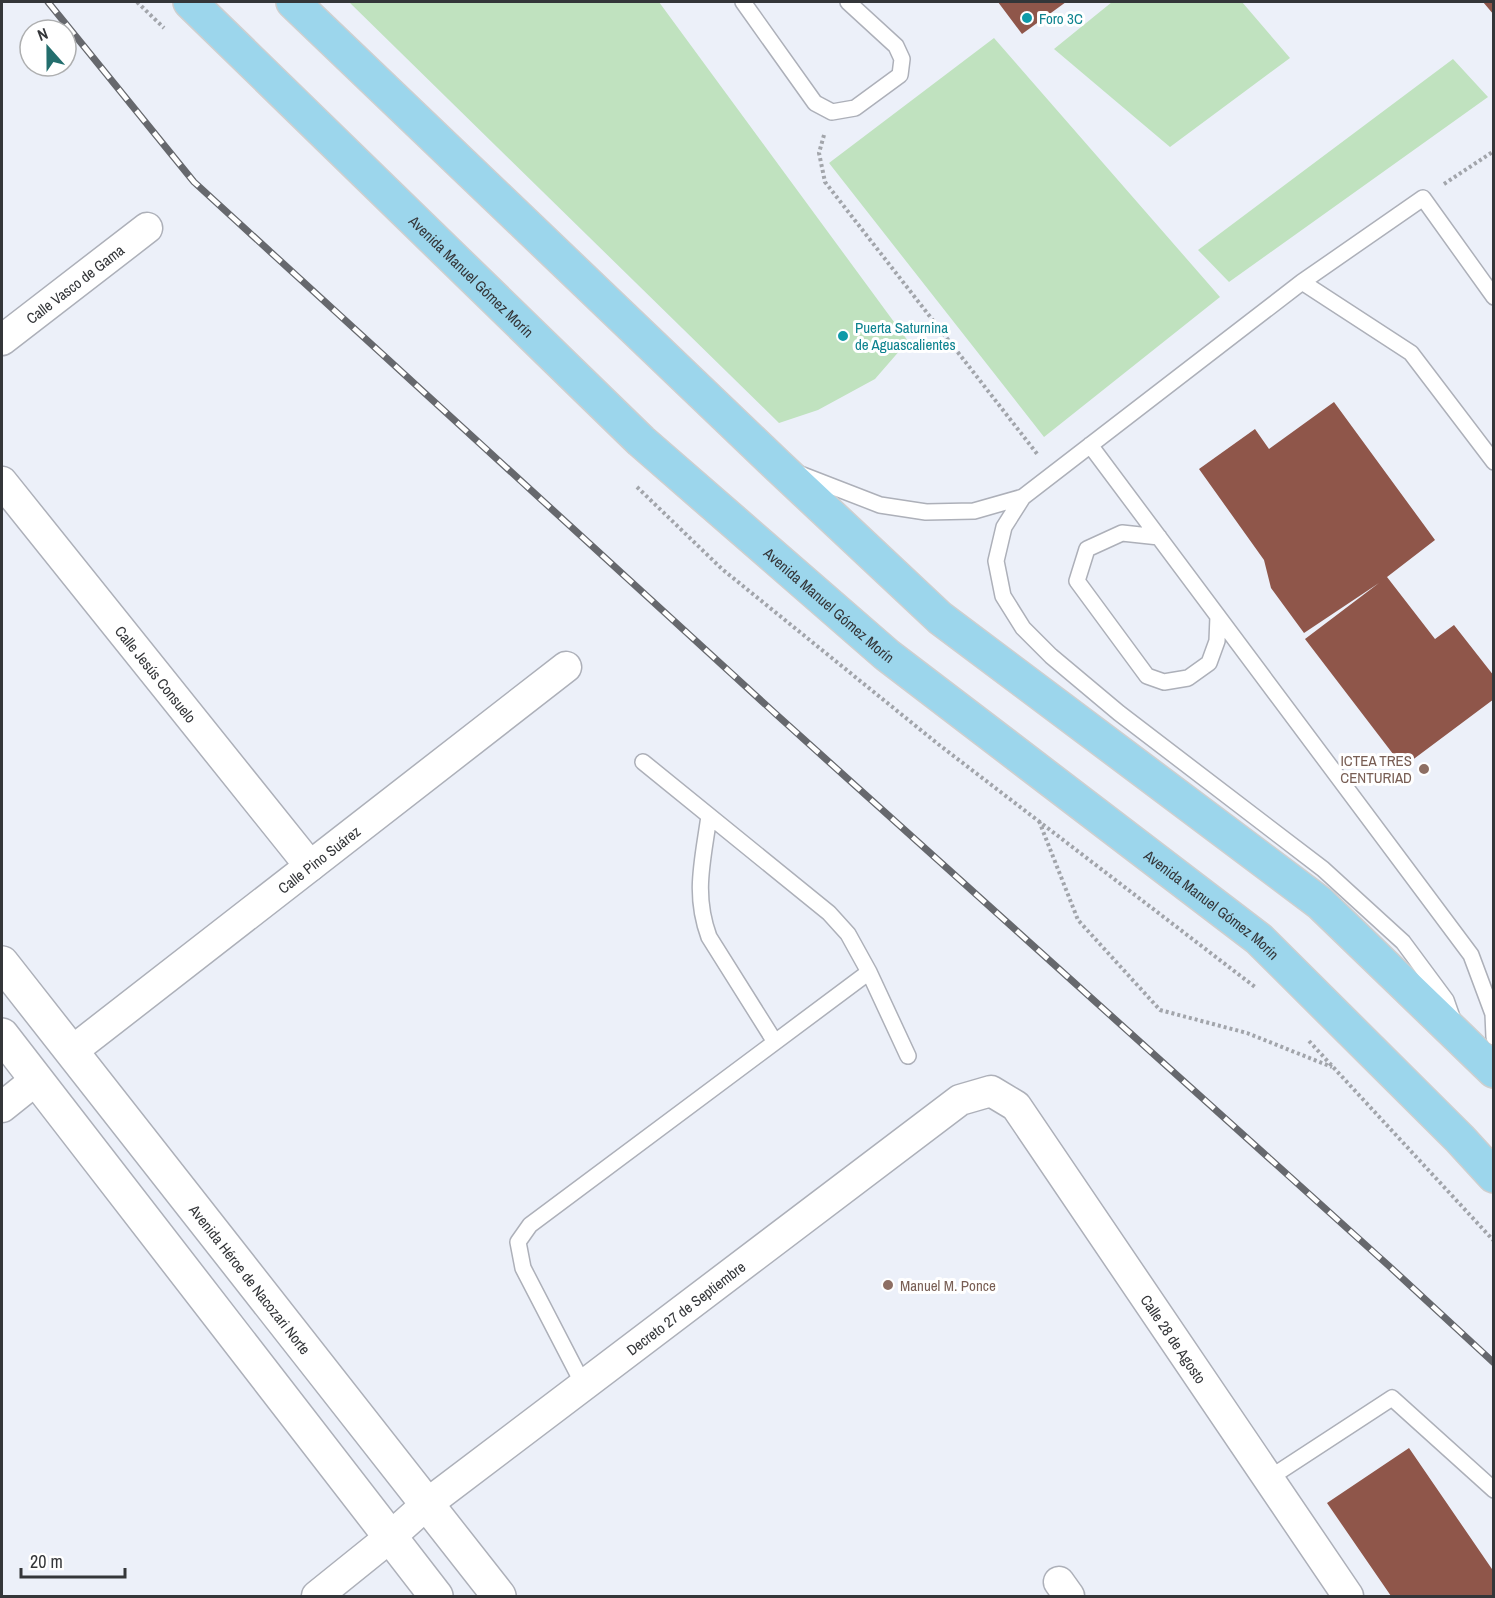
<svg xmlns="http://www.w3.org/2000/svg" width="1495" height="1598" viewBox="0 0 1495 1598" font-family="'Archivo Narrow',sans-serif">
	<rect width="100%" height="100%" fill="#ecf0f9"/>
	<path fill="#c0e2bf" d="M349 2H659L908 341 875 379 818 410 779 423Z
		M1112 2H1242L1290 58 1170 147 1054 49Z
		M994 38 1220 297 1044 437 829 163Z
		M1453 59 1488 97 1229 282 1198 250Z"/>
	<path fill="#8f564a" d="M998 2H1066L1022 34Z
		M1483 2H1494V15Z
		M1334 402 1435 540 1387 577 1435 639 1454 625 1494 676V699L1403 767 1305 639 1379 583 1304 633 1271 588 1264 560 1199 469 1255 429 1269 449Z
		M1409 1448 1494 1572V1596H1391L1327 1503Z"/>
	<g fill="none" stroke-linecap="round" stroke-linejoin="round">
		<defs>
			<path id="lane" d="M743 2 815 103 832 112 855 108 900 75 902 59 896 46 848 2
				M1302 282 1411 353 1494 462
				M1090 445 1471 955 1493 1014 1494 1037
				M800 474 880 505 926 512 974 511 1023 497
				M1159 537 1122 533 1087 549 1077 581 1147 676 1164 682 1188 678 1209 663 1217 641 1218 616
				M643 762 829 913 848 934 869 972 908 1056
				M709 816C703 860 693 894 709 937L775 1042
				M1453 1020 1446 1000 1403 942 1323 869 1119 713 1051 656 1023 628 1003 596 996 561 1004 527 1023 497 1302 282 1423 198 1494 297
				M583 1384 523 1268 518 1242 530 1225 869 972
				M1268 1479 1392 1398 1494 1490"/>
			<g id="street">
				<path id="s1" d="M2 340 147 228"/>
				<path id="s2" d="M2 482 310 866"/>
				<path id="s3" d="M71 1052 566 667"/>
				<path d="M2 1107 37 1079"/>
				<path d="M1059 1582 1069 1596"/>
				<path id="s4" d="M317 1596 389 1538 427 1504 960 1100 991 1091 1016 1106 1348 1596"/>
			</g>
			<g id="secondary">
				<path id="s5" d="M2 963 499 1596"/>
				<path d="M2 1035 436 1596"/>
			</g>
			<g id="primary">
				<path id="s6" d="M190 2 641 441 887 655 1259 939 1460 1139 1494 1176"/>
				<path d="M293 2 777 465 940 618 1320 903 1494 1071"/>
			</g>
		</defs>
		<use href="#lane" stroke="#adb0b9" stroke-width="18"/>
		<use href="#street" stroke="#adb0b9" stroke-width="33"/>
		<use href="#secondary" stroke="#adb0b9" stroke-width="36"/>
		<use href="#primary" stroke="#cecfcf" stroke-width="36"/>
		<path stroke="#a2a5ab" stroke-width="4" stroke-dasharray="3 3" stroke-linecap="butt" d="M137 2 164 28
			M824 135 819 153 825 182 1038 455
			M1444 184 1494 151
			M637 487 722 569 938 744 1255 987
			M1039 821 1078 920 1160 1010 1247 1033 1332 1067
			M1309 1041 1494 1241"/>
		<use href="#lane" stroke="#fff" stroke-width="15"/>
		<use href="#street" stroke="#fff" stroke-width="30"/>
		<use href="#secondary" stroke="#fff" stroke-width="33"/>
		<use href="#primary" stroke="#9cd6ec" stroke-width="33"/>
		<defs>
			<path id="rail" d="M48 2 194 182 778 716 1389 1266 1494 1363"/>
		</defs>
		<use href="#rail" stroke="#66686d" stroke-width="7"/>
		<use href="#rail" stroke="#fff" stroke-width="4.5" stroke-dasharray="14" stroke-linecap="butt"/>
	</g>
	<g fill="#0f9aa8" stroke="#fff" stroke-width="2">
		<circle cx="1027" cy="18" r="6"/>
		<circle cx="843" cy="336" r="6"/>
	</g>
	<g fill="#8d6e63" stroke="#fff" stroke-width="2">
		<circle cx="1424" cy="769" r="6"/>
		<circle cx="888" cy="1285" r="6"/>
	</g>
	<g text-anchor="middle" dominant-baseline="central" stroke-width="6" stroke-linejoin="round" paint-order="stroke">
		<g font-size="15" fill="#0d838f" stroke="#fff" text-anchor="start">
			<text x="1039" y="18">Foro 3C</text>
			<text x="855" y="327">Puerta Saturnina<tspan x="855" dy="17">de Aguascalientes</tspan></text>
		</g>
		<g font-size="15" fill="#343639" stroke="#fff">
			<text stroke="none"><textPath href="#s6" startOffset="393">Avenida Manuel Gómez Morín</textPath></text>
			<text stroke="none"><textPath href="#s1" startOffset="92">Calle Vasco de Gama</textPath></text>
			<text stroke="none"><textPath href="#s6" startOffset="879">Avenida Manuel Gómez Morín</textPath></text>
			<text stroke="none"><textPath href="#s2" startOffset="246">Calle Jesús Consuelo</textPath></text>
			<text stroke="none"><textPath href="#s3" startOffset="314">Calle Pino Suárez</textPath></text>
			<text stroke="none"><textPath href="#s6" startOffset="1365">Avenida Manuel Gómez Morín</textPath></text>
			<text stroke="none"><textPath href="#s5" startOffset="402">Avenida Héroe de Nacozari Norte</textPath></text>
			<text stroke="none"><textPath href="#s4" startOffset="468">Decreto 27 de Septiembre</textPath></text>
			<text stroke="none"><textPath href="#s4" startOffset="1155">Calle 28 de Agosto</textPath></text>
		</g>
		<g font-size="15" fill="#785e54" stroke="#fff" text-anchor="end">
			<text x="1412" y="760">ICTEA TRES<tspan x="1412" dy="17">CENTURIAD</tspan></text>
			<text x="900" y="1285" text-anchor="start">Manuel M. Ponce</text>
		</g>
	</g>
	<rect width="1495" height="1598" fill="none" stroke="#343639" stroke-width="6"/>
	<g transform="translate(48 48) rotate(339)"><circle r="28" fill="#ffffff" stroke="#aeafb0" stroke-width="1.5"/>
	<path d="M0-4.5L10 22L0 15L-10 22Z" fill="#236e6d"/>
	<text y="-9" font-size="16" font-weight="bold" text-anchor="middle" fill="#343639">N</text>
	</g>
	<path d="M21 1568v9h104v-9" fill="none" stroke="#343639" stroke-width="3"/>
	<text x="30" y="1568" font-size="18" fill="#343639" stroke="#ffffff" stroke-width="4.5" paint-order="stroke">20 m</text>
</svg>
